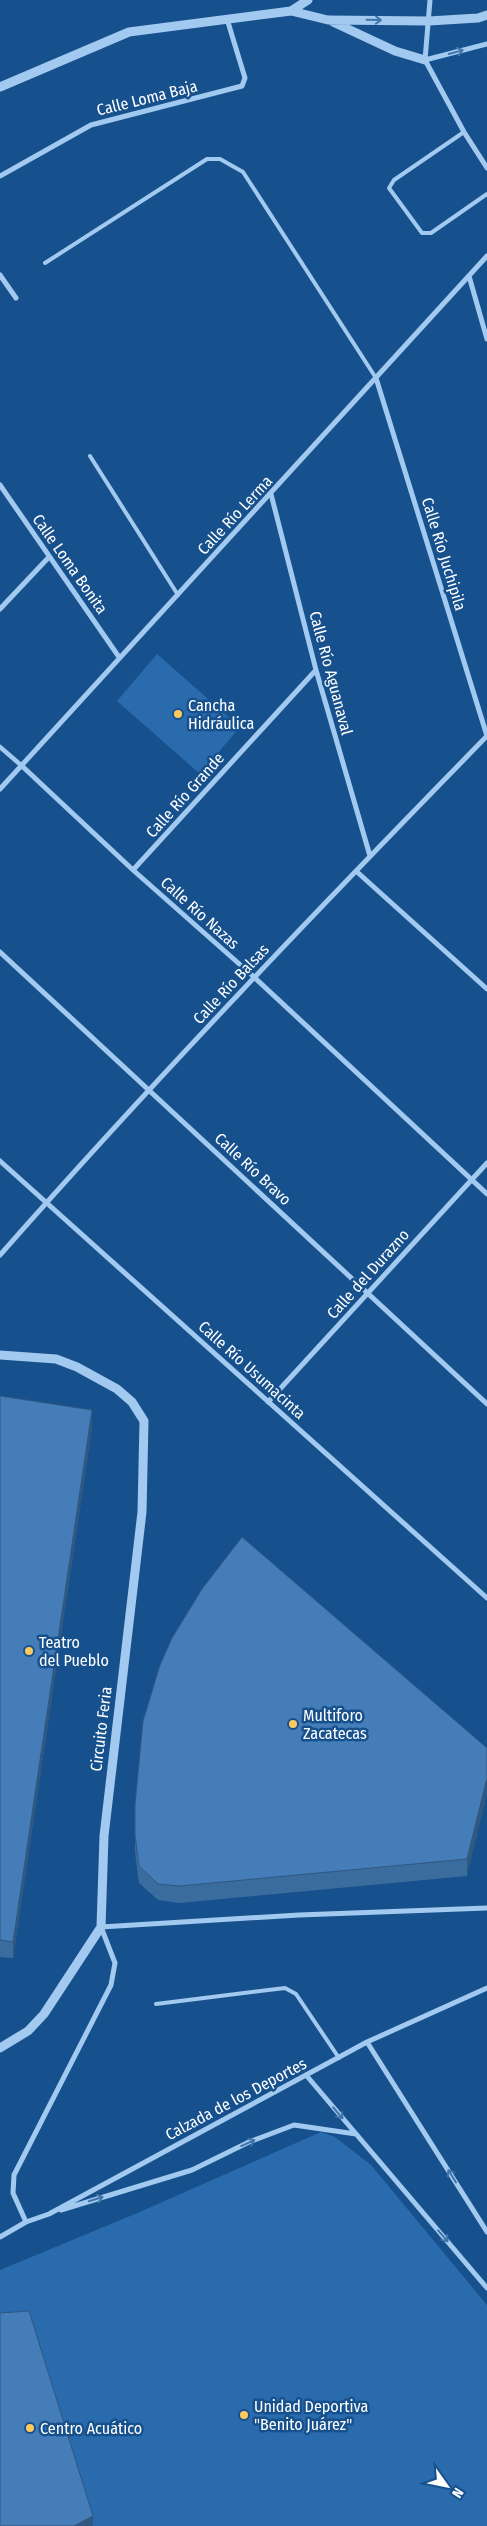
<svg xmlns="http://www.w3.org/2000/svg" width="487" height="2526" viewBox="0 0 487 2526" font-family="'Fira Sans Condensed',sans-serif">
	<rect width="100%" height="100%" fill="#17518d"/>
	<path fill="#296bac" d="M157 654 240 727 200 774 117 701Z
		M321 2132 335 2137 371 2165 487 2305V2526H0V2270L135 2214Z"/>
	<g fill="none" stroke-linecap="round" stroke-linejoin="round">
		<path stroke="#a2c9ef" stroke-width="4" d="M464 132 394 180 389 188 422 233H431L487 194
			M45 263 207 159H220L243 172 376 378
			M90 456 178 595
			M156 2004 285 1988 296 1994 339 2058"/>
		<path stroke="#a2c9ef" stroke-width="4.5" d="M0 747 22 766"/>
		<path stroke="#a2c9ef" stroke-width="5" d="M430 0 425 60 464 132 487 168
			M425 60 487 44
			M0 176 91 125 242 86 245 78 227 19
			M0 275 16 298
			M469 276 487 339
			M376 378 487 736
			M0 485 119 657
			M271 494 316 670 370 856
			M0 609 49 557
			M22 766 133 870 254 977 487 1194
			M0 789 487 256
			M133 870 316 670
			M356 871 487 989
			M0 952 487 1404
			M0 1161 487 1598
			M0 1255C157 1077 321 906 487 736
			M268 1402 487 1163
			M367 2042 487 2232
			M306 2075 487 2288
			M61 2210 192 2170 249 2142 294 2125 356 2134
			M26 2222 13 2193 14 2175 111 1985 115 1963 101 1927 299 1915 487 1908
			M0 2237 26 2222 49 2214 367 2042 487 1988"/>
		<path stroke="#a2c9ef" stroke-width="9" d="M291 11 308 0
			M333 22 395 51 425 60
			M0 87 129 32 291 11 328 20 429 21 478 18 487 15
			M0 1355 56 1359 77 1367 117 1389 132 1402 144 1421 142 1512 104 1836 101 1927 44 2014 28 2031 0 2048"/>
	</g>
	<path fill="#3a6c9e" d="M0 1396 92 1427 13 1958 0 1957Z
		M487 1748 467 1876 180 1903 158 1900 139 1883 135 1852V1805Z"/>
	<path fill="#305881" d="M92 1410V1427L13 1958V1942Z
		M487 1778V1795L467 1876V1859Z
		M93 2516V2526H74Z"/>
	<path fill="#447db8" stroke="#305881" d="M0 1396 92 1410 13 1942 0 1940Z
		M242 1537 487 1748V1778L467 1859 180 1886 158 1884 139 1866 135 1835V1805L143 1721 160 1665 172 1638 202 1589Z
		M29 2311 93 2516 74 2526H0V2313Z"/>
	<defs><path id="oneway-shaft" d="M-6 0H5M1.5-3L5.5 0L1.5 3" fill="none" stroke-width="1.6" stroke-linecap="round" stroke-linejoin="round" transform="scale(1.25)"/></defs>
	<g stroke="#4175aa">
		<use href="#oneway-shaft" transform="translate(374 20) rotate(1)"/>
		<use href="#oneway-shaft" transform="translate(456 52) rotate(-15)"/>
		<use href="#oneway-shaft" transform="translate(338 2113) rotate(50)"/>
		<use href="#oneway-shaft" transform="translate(248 2143) rotate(-24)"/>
		<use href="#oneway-shaft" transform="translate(452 2176) rotate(-122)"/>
		<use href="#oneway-shaft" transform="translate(96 2199) rotate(-17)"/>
		<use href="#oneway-shaft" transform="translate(443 2236) rotate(49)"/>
	</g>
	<g fill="#ffc960" stroke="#17518d" stroke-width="2">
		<circle cx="178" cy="714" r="5"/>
		<circle cx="29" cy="1651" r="5"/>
		<circle cx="293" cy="1724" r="5"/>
		<circle cx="244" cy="2415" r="5"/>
		<circle cx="30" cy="2428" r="5"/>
	</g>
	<g text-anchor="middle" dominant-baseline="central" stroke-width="5" stroke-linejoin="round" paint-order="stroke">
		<g font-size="16" fill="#fff" stroke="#17518d">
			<text transform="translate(147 98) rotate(-14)">Calle Loma Baja</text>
			<text transform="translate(235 515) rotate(-47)">Calle Río Lerma</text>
			<text transform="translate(444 554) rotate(73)">Calle Río Juchipila</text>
			<text transform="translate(70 564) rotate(55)">Calle Loma Bonita</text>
			<text transform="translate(331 673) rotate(75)">Calle Río Aguanaval</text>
			<text transform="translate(185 795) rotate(-48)">Calle Río Grande</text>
			<text transform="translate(200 913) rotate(42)">Calle Río Nazas</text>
			<text transform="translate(231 984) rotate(-47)">Calle Río Balsas</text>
			<text transform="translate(253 1169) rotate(43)">Calle Río Bravo</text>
			<text transform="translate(368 1274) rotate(-48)">Calle del Durazno</text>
			<text transform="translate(252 1370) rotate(42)">Calle Río Usumacinta</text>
			<text transform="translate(101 1729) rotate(-83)">Circuito Feria</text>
			<text transform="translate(236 2099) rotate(-28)">Calzada de los Deportes</text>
		</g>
		<g font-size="16" fill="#fff" stroke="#17518d" text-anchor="start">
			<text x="188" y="705">Cancha<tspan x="188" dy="18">Hidráulica</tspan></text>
			<text x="39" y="1642">Teatro<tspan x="39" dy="18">del Pueblo</tspan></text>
			<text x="303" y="1715">Multiforo<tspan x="303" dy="18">Zacatecas</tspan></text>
			<text x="254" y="2406">Unidad Deportiva<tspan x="254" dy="18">"Benito Juárez"</tspan></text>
			<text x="40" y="2428">Centro Acuático</text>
		</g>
	</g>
	<g transform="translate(447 2486) rotate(123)" stroke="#17518d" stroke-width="4" paint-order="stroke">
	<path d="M0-4L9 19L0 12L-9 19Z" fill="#ffffff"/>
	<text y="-8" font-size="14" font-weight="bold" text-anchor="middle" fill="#ffffff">N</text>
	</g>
</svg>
